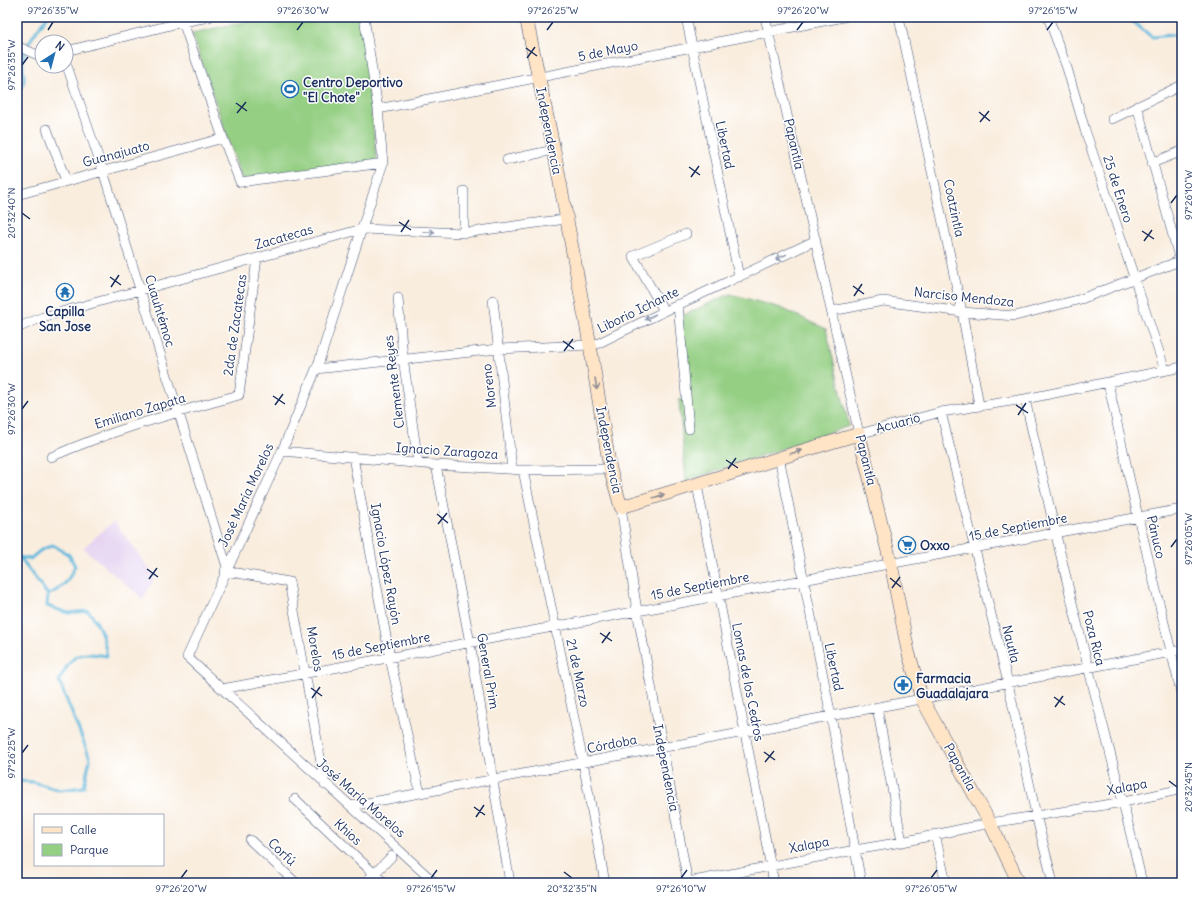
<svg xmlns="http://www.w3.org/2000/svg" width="1199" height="900" viewBox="0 0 1199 900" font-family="Delius,sans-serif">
	<rect width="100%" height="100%" fill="#fff"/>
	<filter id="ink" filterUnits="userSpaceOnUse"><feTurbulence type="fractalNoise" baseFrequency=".025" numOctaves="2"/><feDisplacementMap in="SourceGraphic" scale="8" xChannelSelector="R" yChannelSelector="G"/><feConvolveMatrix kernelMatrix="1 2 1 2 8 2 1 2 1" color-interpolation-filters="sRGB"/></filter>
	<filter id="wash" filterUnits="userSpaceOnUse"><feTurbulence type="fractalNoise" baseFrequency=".012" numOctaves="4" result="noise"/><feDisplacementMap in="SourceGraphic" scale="16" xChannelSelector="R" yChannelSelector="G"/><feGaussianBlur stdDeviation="0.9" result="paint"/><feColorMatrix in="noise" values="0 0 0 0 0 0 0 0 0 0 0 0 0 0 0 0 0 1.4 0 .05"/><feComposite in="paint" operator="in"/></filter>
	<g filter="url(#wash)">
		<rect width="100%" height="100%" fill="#f9edde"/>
		<path fill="#e5d3f1" d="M114 521 155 577 143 599 83 548Z"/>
		<path fill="#94cf83" stroke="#587f70" d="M268 17H361L377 161 242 180 192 33Z
			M730 294 781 308 826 329 849 426 686 481 679 400 688 399 679 317Z"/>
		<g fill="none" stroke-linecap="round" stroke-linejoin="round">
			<path stroke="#60b9dd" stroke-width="3" d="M1127 17 1152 37 1182 34
				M17 96C30 76 21 77 23 58 25 45 39 27 47 17
				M17 554 48 595 47 606 68 613 88 611C100 624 104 638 107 656 76 651 73 654 59 681L90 758 84 787 60 790 33 782 17 781
				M19 557 30 559 41 550 53 545 69 555 75 566C68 582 64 587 48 595"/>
		</g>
	</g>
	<g filter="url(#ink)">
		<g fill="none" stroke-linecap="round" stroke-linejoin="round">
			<defs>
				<path id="street" d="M364 17 378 109 383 163 319 362 282 451 187 657 435 883
					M686 17 739 277
					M765 17 859 434 941 412 1025 399 1182 367
					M899 17 962 312 979 405
					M1048 17 1067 68 1085 130 1165 370
					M183 22 223 138 240 182 383 163
					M17 46 42 57
					M66 51 183 22 209 17
					M66 63 103 171 227 567
					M1137 106 1180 261
					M378 109 844 17
					M1112 119 1182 85
					M47 129 66 181
					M507 160 554 150
					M1152 163 1182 151
					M464 191V233
					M17 195 223 138
					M398 298 403 358 418 463
					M493 300 512 469
					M678 304 689 429
					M664 311 633 256 686 234
					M832 311 883 301 962 312 1015 316 1081 299 1182 260
					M17 328 43 317 362 229 464 233 566 219
					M316 369 498 349 590 345 599 343C671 307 744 275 816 240
					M1108 383 1138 517 1182 696
					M1025 399C1045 488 1065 578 1088 666 1106 739 1126 810 1142 883
					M941 412 1008 683 1036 815 1053 883
					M282 451 436 465 523 470 610 469
					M51 457C112 430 175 413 239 395L257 258
					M353 457 390 658 420 793
					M779 457 831 716 861 883
					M436 465 470 643 510 883
					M523 470 583 762 605 883
					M697 485 774 883
					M621 507 637 611 688 883
					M225 571 289 582 325 785
					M222 689 1182 509
					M877 707 902 842
					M295 799 384 883
					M351 806 1182 650
					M935 834 946 883
					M250 840 296 883
					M688 882 855 850 902 842 990 823 1124 802 1182 789
					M365 883 392 856"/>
				<path id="secondary" d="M526 17 554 150 590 345 610 469 621 507C701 484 779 457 859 434L891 564 908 651 922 699 990 823 1019 883"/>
			</defs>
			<use href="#street" stroke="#3c4c71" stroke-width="10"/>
			<use href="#secondary" stroke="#3c4c71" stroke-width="14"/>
			<use href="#street" stroke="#fff" stroke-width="9"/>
			<use href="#secondary" stroke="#ffe4c6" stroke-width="13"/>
		</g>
		<defs><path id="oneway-shaft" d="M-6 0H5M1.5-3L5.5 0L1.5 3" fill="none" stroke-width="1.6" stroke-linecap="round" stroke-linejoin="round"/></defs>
		<g stroke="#8d97ae">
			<use href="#oneway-shaft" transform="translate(429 232) rotate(1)"/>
			<use href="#oneway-shaft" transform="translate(781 257) rotate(154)"/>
			<use href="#oneway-shaft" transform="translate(650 317) rotate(153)"/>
		</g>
		<g stroke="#8d8a92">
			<use href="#oneway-shaft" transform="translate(596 384) rotate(81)"/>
			<use href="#oneway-shaft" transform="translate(796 452) rotate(-16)"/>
			<use href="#oneway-shaft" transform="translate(659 496) rotate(-16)"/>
		</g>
	</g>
	<path fill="none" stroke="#1b2f5e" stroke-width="1.5" d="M48 30 53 22M297 30 303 22M547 30 553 22M797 30 803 22M1047 30 1053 22M526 48 537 56M527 58 535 47M22 65 28 57M236 103 247 111M979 112 990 121M237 113 246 102M980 122 989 111M689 167 700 175M691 177 699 166M1171 203 1177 195M22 213 30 219M399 222 411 230M1142 231 1154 239M401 232 409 220M1144 241 1152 230M110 277 121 285M853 286 864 294M111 287 119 275M854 296 862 284M563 341 574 349M564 351 573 339M273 396 285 404M275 405 283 394M1016 405 1028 413M22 409 28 401M1018 415 1026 403M726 460 738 468M728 469 736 458M437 514 448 523M438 524 447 513M1171 547 1177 539M147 569 158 577M890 578 901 587M149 579 157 568M892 588 900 577M600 633 612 641M602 643 610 632M311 688 322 696M1054 697 1065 705M312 698 320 687M1055 707 1063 696M764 752 775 760M22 753 28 745M765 762 774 751M1169 781 1177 787M474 807 485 815M476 817 484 805M564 872 572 878M181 878 187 870M431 878 437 870M681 878 687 870M931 878 937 870"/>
	<defs>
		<symbol id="stadium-ring" viewBox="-11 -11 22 22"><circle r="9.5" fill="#fff" stroke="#1f6fb2" stroke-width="1.5"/><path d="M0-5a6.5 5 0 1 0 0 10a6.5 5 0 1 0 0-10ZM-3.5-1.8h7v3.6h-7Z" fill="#1f6fb2"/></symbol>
		<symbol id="temple-ring" viewBox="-11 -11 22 22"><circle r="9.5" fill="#fff" stroke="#1f6fb2" stroke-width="1.5"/><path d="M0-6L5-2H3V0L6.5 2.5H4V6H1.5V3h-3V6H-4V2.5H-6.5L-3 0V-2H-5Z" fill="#1f6fb2"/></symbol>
		<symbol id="supermarket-ring" viewBox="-11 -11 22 22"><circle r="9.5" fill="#fff" stroke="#1f6fb2" stroke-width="1.5"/><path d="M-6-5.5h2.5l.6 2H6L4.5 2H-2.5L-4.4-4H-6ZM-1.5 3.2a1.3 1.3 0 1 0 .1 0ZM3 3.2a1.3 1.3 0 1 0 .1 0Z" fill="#1f6fb2"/></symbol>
		<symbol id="pharmacy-ring" viewBox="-11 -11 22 22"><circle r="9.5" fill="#fff" stroke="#1f6fb2" stroke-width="1.5"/><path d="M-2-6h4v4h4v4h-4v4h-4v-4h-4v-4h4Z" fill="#1f6fb2"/></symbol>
	</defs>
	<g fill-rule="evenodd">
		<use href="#stadium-ring" x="280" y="79" width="20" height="20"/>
		<use href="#temple-ring" x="55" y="282" width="20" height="20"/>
		<use href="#supermarket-ring" x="897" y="535" width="20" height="20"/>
		<use href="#pharmacy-ring" x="893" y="675" width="20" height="20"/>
	</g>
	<g text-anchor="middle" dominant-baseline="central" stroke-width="3" stroke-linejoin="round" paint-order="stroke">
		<g font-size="13" fill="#1b2f5e" stroke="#fff">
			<text transform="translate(608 51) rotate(-11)">5 de Mayo</text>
			<text transform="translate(549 131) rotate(79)">Independencia</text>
			<text transform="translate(794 144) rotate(77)">Papantla</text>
			<text transform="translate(725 145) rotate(78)">Libertad</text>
			<text transform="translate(116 154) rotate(-15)">Guanajuato</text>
			<text transform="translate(1118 189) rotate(72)">25 de Enero</text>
			<text transform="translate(954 208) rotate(78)">Coatzintla</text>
			<text transform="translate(284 237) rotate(-16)">Zacatecas</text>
			<text transform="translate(964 297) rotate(6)">Narciso Mendoza</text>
			<text transform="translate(638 310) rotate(-26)">Liborio Ichante</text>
			<text transform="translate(160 311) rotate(73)">Cuauhtémoc</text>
			<text transform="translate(235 325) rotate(-82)">2da de Zacatecas</text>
			<text transform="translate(394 382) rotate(-97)">Clemente Reyes</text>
			<text transform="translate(489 386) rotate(-97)">Moreno</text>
			<text transform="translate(140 411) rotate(-17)">Emiliano Zapata</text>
			<text transform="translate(898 423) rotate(-15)">Acuario</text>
			<text transform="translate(609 450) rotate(79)">Independencia</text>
			<text transform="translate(447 451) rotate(4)">Ignacio Zaragoza</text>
			<text transform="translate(866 460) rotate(76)">Papantla</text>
			<text transform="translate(246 495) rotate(-65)">José María Morelos</text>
			<text transform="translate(1018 527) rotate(-11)">15 de Septiembre</text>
			<text transform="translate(1156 537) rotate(77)">Pánuco</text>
			<text transform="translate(386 564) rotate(80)">Ignacio López Rayón</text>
			<text transform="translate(700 586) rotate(-11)">15 de Septiembre</text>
			<text transform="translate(1094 638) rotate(76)">Poza Rica</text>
			<text transform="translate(1011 644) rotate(76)">Nautla</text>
			<text transform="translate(381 646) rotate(-11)">15 de Septiembre</text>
			<text transform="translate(315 649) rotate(80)">Morelos</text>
			<text transform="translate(834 667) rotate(78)">Libertad</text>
			<text transform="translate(488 671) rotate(80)">General Prim</text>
			<text transform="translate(578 673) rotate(78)">21 de Marzo</text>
			<text transform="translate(748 682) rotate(79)">Lomas de los Cedros</text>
			<text transform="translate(612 744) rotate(-11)">Córdoba</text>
			<text transform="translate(960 767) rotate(61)">Papantla</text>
			<text transform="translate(666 768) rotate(79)">Independencia</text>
			<text transform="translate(1127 787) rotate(-11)">Xalapa</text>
			<text transform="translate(361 798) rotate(41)">José María Morelos</text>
			<text transform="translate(348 832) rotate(43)">Khios</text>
			<text transform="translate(809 845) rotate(-11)">Xalapa</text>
			<text transform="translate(282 852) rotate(43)">Corfú</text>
		</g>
		<g font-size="13" font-weight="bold" fill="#1b2f5e" stroke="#fff" text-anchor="start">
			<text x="303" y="82">Centro Deportivo<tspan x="303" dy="15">"El Chote"</tspan></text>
			<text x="65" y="311" text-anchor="middle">Capilla<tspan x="65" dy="15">San Jose</tspan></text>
			<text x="920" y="545">Oxxo</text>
			<text x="916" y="678">Farmacia<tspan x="916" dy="15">Guadalajara</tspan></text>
		</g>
	</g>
	<rect width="1199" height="900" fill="none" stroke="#fff" stroke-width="44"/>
	<rect x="34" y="814" width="130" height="52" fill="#ffffff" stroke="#a4acbf"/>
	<rect x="42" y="827" width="20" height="6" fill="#ffe4c6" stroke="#a4acbf"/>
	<text x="70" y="834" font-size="12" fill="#1b2f5e">Calle</text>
	<rect x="42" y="844" width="20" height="12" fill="#94cf83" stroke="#a4acbf"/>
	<text x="70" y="854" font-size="12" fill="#1b2f5e">Parque</text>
	<g transform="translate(54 54) rotate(36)"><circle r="19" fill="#ffffff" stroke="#a4acbf"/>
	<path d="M0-3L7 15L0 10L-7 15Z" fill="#1f6fb2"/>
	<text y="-6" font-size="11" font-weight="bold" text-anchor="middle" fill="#1b2f5e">N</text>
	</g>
	<rect x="22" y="22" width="1155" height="856" fill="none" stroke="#1b2f5e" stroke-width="1.5"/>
	<g font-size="10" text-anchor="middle" fill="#1b2f5e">
		<text x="53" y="14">97°26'35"W</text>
		<text x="303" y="14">97°26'30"W</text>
		<text x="553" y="14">97°26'25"W</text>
		<text x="803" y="14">97°26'20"W</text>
		<text x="1053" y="14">97°26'15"W</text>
		<text transform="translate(11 65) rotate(-90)" y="4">97°26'35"W</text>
		<text transform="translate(1188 195) rotate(-90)" y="4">97°26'10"W</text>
		<text transform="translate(11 213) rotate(-90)" y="4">20°32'40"N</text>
		<text transform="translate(11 409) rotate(-90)" y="4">97°26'30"W</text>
		<text transform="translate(1188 539) rotate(-90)" y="4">97°26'05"W</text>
		<text transform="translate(11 753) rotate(-90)" y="4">97°26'25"W</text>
		<text transform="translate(1188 787) rotate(-90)" y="4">20°32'45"N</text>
		<text x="181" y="892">97°26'20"W</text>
		<text x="431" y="892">97°26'15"W</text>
		<text x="572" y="892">20°32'35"N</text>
		<text x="681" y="892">97°26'10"W</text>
		<text x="931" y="892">97°26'05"W</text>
	</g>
</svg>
